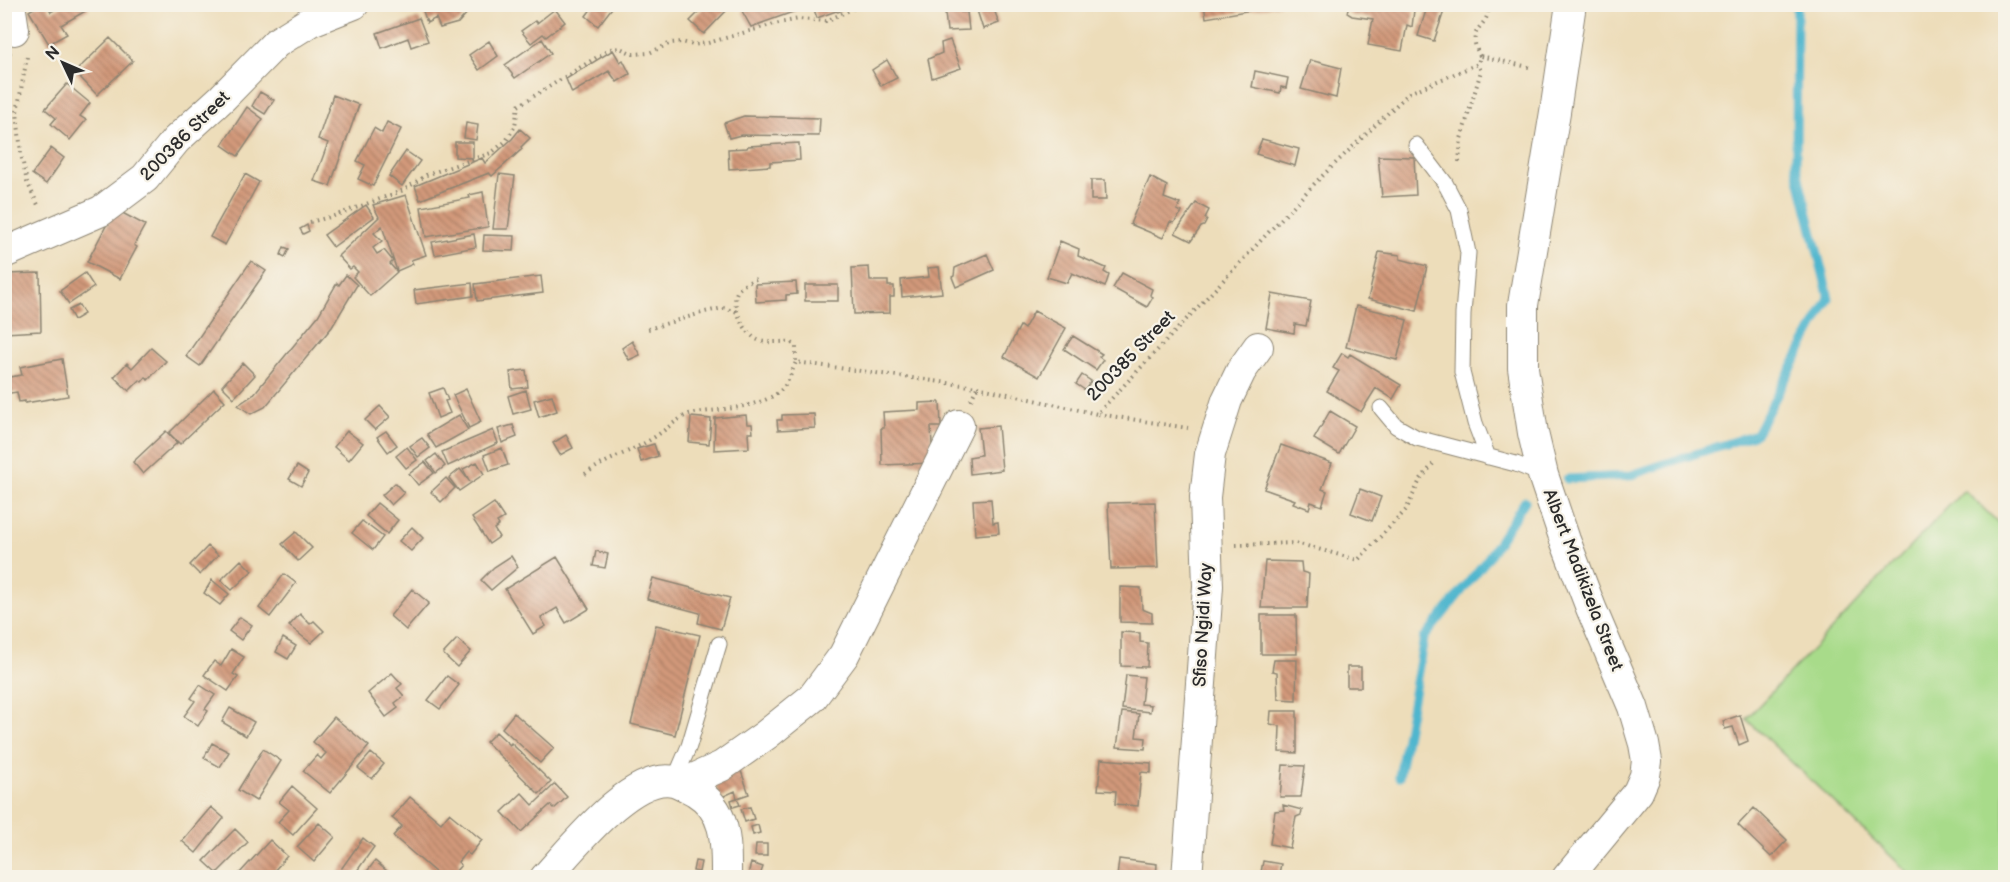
<svg xmlns="http://www.w3.org/2000/svg" width="2010" height="882" viewBox="0 0 2010 882" font-family="'Balsamiq Sans',sans-serif">
	<defs>
		<pattern id="building-back-hatch" width="6" height="6" patternUnits="userSpaceOnUse" patternTransform="scale(1.5)"><rect width="6" height="6" fill="#d2997a"/><path d="M-1 5l2 2M0 0l6 6M5-1l2 2" fill="none" stroke="#ab7d64"/></pattern>
	</defs>
	<rect width="100%" height="100%" fill="#f7f3e8"/>
	<filter id="ink" filterUnits="userSpaceOnUse"><feTurbulence type="fractalNoise" baseFrequency=".0167" numOctaves="2"/><feDisplacementMap in="SourceGraphic" scale="12" xChannelSelector="R" yChannelSelector="G"/><feConvolveMatrix kernelMatrix="1 2 1 2 8 2 1 2 1" color-interpolation-filters="sRGB"/></filter>
	<filter id="wash" filterUnits="userSpaceOnUse"><feTurbulence type="fractalNoise" baseFrequency=".008" numOctaves="4" result="noise"/><feDisplacementMap in="SourceGraphic" scale="24" xChannelSelector="R" yChannelSelector="G"/><feGaussianBlur stdDeviation="1.35" result="paint"/><feColorMatrix in="noise" values="0 0 0 0 0 0 0 0 0 0 0 0 0 0 0 0 0 1.4 0 .05"/><feComposite in="paint" operator="in"/></filter>
	<g filter="url(#wash)">
		<rect width="100%" height="100%" fill="#edddba"/>
		<path fill="#a8db8a" stroke="#6a835a" stroke-width="1.5" d="M1964 490 2005 529V877H1913L1746 719Z"/>
		<g fill="none" stroke-linecap="round" stroke-linejoin="round">
			<path stroke="#4fb6ce" stroke-width="9" d="M1567 479 1628 476 1756 434 1829 298 1796 166 1797 4
				M1399 777 1424 638 1488 558 1525 501"/>
		</g>
		<g id="blocks">
			<path fill="url(#building-back-hatch)" d="M40 4H47L51 12 64 4H86L89 9 61 25 67 34 49 44 29 11Z
				M436 4H466L470 10 458 23 440 28 436 18 427 23 423 11Z
				M595 4H615L598 26 586 16Z
				M707 4H719L727 10 704 34 690 21Z
				M760 4H803L804 8 751 27 742 11Z
				M812 4H854L838 12 836 11 817 18Z
				M944 4H961V12H967L969 30 947 31Z
				M975 4H992L999 23 983 29Z
				M1204 4H1281V5L1206 18Z
				M1349 4H1384L1414 10 1412 27 1407 25 1402 51 1368 45 1373 19 1352 16 1347 13Z
				M1428 4 1446 5 1434 41 1418 36Z
				M555 9 565 22 546 37 543 34 531 43 521 31 535 21 537 23Z
				M419 18 428 41 411 47 408 38 382 48 377 33Z
				M110 38 133 61 97 95 75 72Z
				M542 39 551 53 515 78 505 65Z
				M950 40 961 68 932 78 928 59 942 53 941 43Z
				M489 41 498 56 479 70 469 55Z
				M4 46 11 53 4 59Z
				M613 50 620 62 623 60 630 74 617 82 609 71 572 93 566 79Z
				M887 60 897 78 881 86 872 70Z
				M1310 60 1341 68 1336 98 1301 89Z
				M1255 71 1288 78 1286 88 1281 87 1280 93 1252 87Z
				M67 84 90 103 80 116 86 120 70 140 51 124 56 118 45 109Z
				M260 92 274 100 265 114 252 106Z
				M333 95 359 105 330 186 314 181 328 143 318 139Z
				M247 107 263 119 238 156 222 145Z
				M744 116 820 118 819 136 741 135 729 138 724 123Z
				M387 122 401 129 373 186 358 179 365 165 357 161 374 128 382 133Z
				M466 123 478 125 476 140 464 138Z
				M520 129 530 138 521 147 522 149 492 176 489 173 420 200 415 186 482 158 485 163 512 139Z
				M1262 139 1299 149 1295 166 1256 154Z
				M455 142H473V158L455 157Z
				M799 143 800 160 770 162V166L729 169 728 149 747 148 748 146Z
				M51 148 64 158 46 184 32 174Z
				M406 151 420 161 402 186 389 176Z
				M1378 156 1414 157 1416 195 1382 197Z
				M245 174 259 182 225 245 210 237Z
				M499 174 515 176 508 229H493Z
				M1150 177 1167 186 1164 198 1180 204 1177 210 1182 212 1174 223 1170 222 1163 238 1130 224Z
				M1091 180H1105L1106 200H1091Z
				M483 192 488 227 426 237 421 207 470 198 469 195Z
				M406 195 426 255 411 260 413 264 397 271 382 226 374 233 382 241 373 248 377 254 384 250 393 261 390 264 397 272 370 296 353 277 358 272 353 267 350 269 338 256 379 217 373 205Z
				M1196 203 1209 210 1205 218 1207 220 1204 226 1201 227 1191 241 1175 233Z
				M366 205 374 217 333 247 324 235Z
				M115 209 145 225 134 245 137 247 120 279 87 262Z
				M307 225 309 231 303 234 300 229Z
				M474 234 476 247 435 255 432 242Z
				M484 235 515 236 514 251 483 250Z
				M1060 241 1079 249 1078 256 1106 268 1104 272 1109 275 1105 287 1072 273 1067 283 1047 277Z
				M284 247 289 249 285 257 281 255Z
				M1379 252 1400 255V259L1427 266 1417 311 1368 299Z
				M987 254 994 270 956 287 952 277 954 276 955 268Z
				M251 261 266 271 200 366 186 356Z
				M869 267 870 281H888V286H894V297H890V313L854 314 852 268Z
				M939 267 942 293 902 297 901 280 929 277 928 268Z
				M40 273 41 331 4 333V307H7L5 274Z
				M85 273 94 287 69 304 60 291Z
				M1122 273 1152 289 1150 295 1153 297 1147 307 1113 288Z
				M346 275 357 285 332 327 265 407 251 414 238 405 253 395 318 316 337 283 339 285Z
				M541 276 543 293 477 301 475 284Z
				M796 282 797 294 786 295V300L756 302 755 284Z
				M472 283 473 296 416 304 414 290Z
				M805 285H838V301H805Z
				M1272 294 1311 301 1306 326 1295 324 1294 333 1266 328Z
				M79 305 84 314 74 320 69 310Z
				M1356 306 1400 316V318L1407 320 1397 360 1346 347Z
				M1034 311 1066 328 1039 377 1004 357 1020 326 1024 329Z
				M1073 336 1102 354 1099 357 1103 360 1096 370 1064 349Z
				M632 341 640 355 629 360 622 348Z
				M151 348 166 361 148 380 146 377 142 382 140 380 129 391 114 377 127 363 132 368Z
				M1342 353 1348 357 1350 354 1401 385 1393 399 1376 388 1361 412 1327 391 1339 371 1333 368Z
				M62 359 68 396 25 403V401L19 402 17 392 4 394V378L22 375 20 367Z
				M243 363 255 375 234 398 222 386Z
				M526 370 528 387 512 389 510 372Z
				M1082 375 1091 381 1085 390 1076 384Z
				M443 388 448 400 445 401 450 413 438 418 429 393Z
				M214 389 225 401 180 444 169 433Z
				M466 389 481 422 469 428 453 395Z
				M526 390 531 409 513 414 508 396Z
				M552 395 557 411 539 417 534 400Z
				M940 402 941 427H931L933 463 882 465 881 428H884L883 412 919 410V403Z
				M380 406 390 417 375 430 365 420Z
				M1330 411 1355 426 1339 454 1314 439Z
				M814 414 815 428 778 430 777 420H782V415Z
				M459 415 468 430 436 448 427 434Z
				M746 415 747 424H752L753 433H748L749 448 714 450 715 418Z
				M691 417 711 419 709 444 689 442Z
				M513 425 517 437 502 443 498 429Z
				M998 426 1002 470 970 474 969 457 981 455 978 428Z
				M493 430 498 443 448 466 442 452Z
				M166 431 177 443 143 474 133 462Z
				M347 431 363 443 349 460 334 447Z
				M386 431 397 445 388 452 377 437Z
				M566 435 573 448 560 455 553 443Z
				M422 438 430 448 418 457 410 446Z
				M654 444 658 456 641 462 637 449Z
				M1281 445 1332 463 1322 489 1327 491 1322 506 1311 502 1309 509 1293 503 1295 500 1264 489Z
				M407 447 417 460 406 468 396 456Z
				M502 448 508 465 490 471 484 455Z
				M436 454 445 466 436 473 427 461Z
				M425 462 434 473 418 485 409 474Z
				M477 462 484 474 459 491 449 478 460 469 470 482 463 469Z
				M297 466 308 473 301 486 289 479Z
				M446 478 455 488 441 502 431 492Z
				M395 483 404 493 391 505 382 495Z
				M1360 489 1381 497 1372 521 1351 513Z
				M991 499 993 523 998 522 999 533 975 535 973 500Z
				M1155 502 1158 568 1111 569 1108 503Z
				M377 503 398 520 387 534 366 516Z
				M494 503 504 518 497 522 499 525 494 529 499 537 489 544 472 518Z
				M362 521 383 537 373 550 352 533Z
				M412 527 423 538 411 551 399 541Z
				M296 532 312 548 298 561 282 544Z
				M208 546 218 555 200 575 190 565Z
				M596 551 608 554 605 568 593 566Z
				M511 556 518 567 491 590 481 580 494 567Z
				M557 557 589 609 566 623 557 608 541 618 546 626 533 634 505 589Z
				M241 560 252 571 232 590 221 580Z
				M1265 561 1301 562 1302 572 1309 574 1307 608H1261Z
				M284 574 296 583 270 617 259 608Z
				M653 578 730 598 721 629 698 623 700 613 647 599Z
				M212 580 229 594 220 605 204 593Z
				M1120 587 1141 588 1142 609 1152 613V623L1120 622Z
				M412 589 429 603 406 630 390 616Z
				M300 614 310 624 314 621 324 631 311 643 289 626Z
				M1261 615H1296L1297 654H1261Z
				M240 617 252 625 241 640 229 631Z
				M656 625 700 635 675 735 631 724Z
				M1121 632 1140 633V642L1148 643 1147 667 1121 666Z
				M283 638 296 646 288 659 276 652Z
				M457 639 471 651 457 667 443 654Z
				M231 649 244 657 233 674 238 677 228 691 204 675 214 661 221 666Z
				M1274 660H1297L1296 700 1278 699 1277 672 1272 671Z
				M1347 667H1361V687H1347Z
				M392 673 402 684 397 688 404 696 395 703 398 708 386 717 368 693Z
				M1126 675 1144 677 1141 704 1151 705 1150 712 1122 709Z
				M447 676 459 685 440 709 428 700Z
				M200 685 215 695 205 709 208 711 198 726 184 716 195 701 191 698Z
				M230 708 254 722 246 736 222 722Z
				M1271 711H1297V753L1279 752 1280 726 1270 724Z
				M1122 712 1139 714 1136 737 1146 738 1145 749 1117 747Z
				M514 713 554 748 540 763 502 728Z
				M1740 715 1748 741 1739 745 1733 727 1725 729 1723 721Z
				M334 717 369 746 330 793 303 771 317 755 321 759 326 753 313 742Z
				M496 732 510 745 511 743 551 782 539 794 486 742Z
				M212 743 229 752 220 767 204 758Z
				M263 749 281 761 256 801 238 790Z
				M371 753 384 764 372 779 358 768Z
				M1101 759 1151 763V773L1141 772 1138 806 1115 804 1116 791 1098 790Z
				M1283 765 1305 766 1301 797H1280Z
				M740 768 749 794 737 798 735 791 722 797 719 795 713 780Z
				M555 784 567 797 554 809 550 805 521 832 502 812 522 793 533 805Z
				M292 786 317 808 293 835 278 822 289 810 279 802Z
				M410 797 441 823 449 813 482 840 470 855 466 852 458 862 461 865 450 878H442L393 836 402 826 392 818Z
				M737 798 740 805 733 807 731 800Z
				M1283 805 1302 810 1301 815 1296 817 1290 848 1270 844 1275 811 1284 810Z
				M211 807 224 818 196 853 182 841Z
				M750 807 754 819 745 822 741 809Z
				M1754 808 1787 840 1771 857 1738 825Z
				M319 823 335 837 314 862 297 847Z
				M758 825 760 833 753 835 751 827Z
				M235 829 248 842 217 873 204 861Z
				M363 838 374 847 352 878H347L339 872Z
				M270 840 287 856 268 878H243L239 874Z
				M756 844H767V856H755Z
				M1119 859 1157 864 1156 878H1117Z
				M375 861 388 872 384 878H362Z
				M695 861 701 862 699 872 693 871Z
				M1263 861 1281 864 1278 878H1260Z
				M751 863 763 867 759 878H747Z"/>
		</g>
	</g>
	<g filter="url(#ink)">
		<use href="#blocks" fill-opacity="0" stroke="#8c8472" stroke-width="1.5"/>
		<g fill="none" stroke-linecap="round" stroke-linejoin="round">
			<defs>
				<path id="lane" d="M1416 145 1445 183 1459 210 1468 253 1463 314 1462 372 1475 423 1488 457
					M1381 408 1396 426 1417 438 1516 464 1543 475
					M674 781 689 746 719 644"/>
				<path id="street" d="M10 4 14 30
					M4 253 101 211 145 178 176 140 222 98 276 43 311 21 354 4
					M682 784 722 766 766 735 812 698 844 655 959 425
					M545 878C572 849 631 772 674 781 681 783 689 788 695 791 728 811 726 844 726 878
					M1187 878 1208 586 1205 497 1210 454 1227 400 1241 371 1258 347
					M1567 878 1638 792 1645 776 1647 761 1644 744 1633 707 1591 608 1565 540 1543 475 1533 433 1523 368V305L1555 112 1571 4"/>
			</defs>
			<use href="#lane" stroke="#8c8472" stroke-width="17"/>
			<use href="#street" stroke="#8c8472" stroke-width="32"/>
			<path stroke="#8c8472" stroke-width="4" stroke-dasharray="1.5 4.5" stroke-linecap="butt" d="M1480 56C1463 25 1492 29 1488 4
				M27 57 17 112 21 154 27 182 39 207
				M1459 162 1461 139 1481 71 1478 64
				M310 222 334 216 404 190 426 175 491 153 506 141 515 126 518 106 610 49 620 48 633 54 649 53 671 43 682 42 693 45 708 43 774 24 799 19 826 21 863 4
				M756 279C749 282 741 285 737 292 730 306 746 335 758 340 767 344 781 341 791 342L796 347V362
				M648 329 705 312 723 308 738 312
				M971 400 977 387
				M1098 414 1188 428
				M585 474C607 459 631 452 653 438 666 430 675 420 689 414 715 409 765 409 783 388 789 381 792 371 796 362L977 387 1097 414 1317 181 1409 93 1478 64 1480 56 1533 68
				M1236 545 1296 543 1358 560 1406 510 1420 480 1433 464"/>
			<use href="#lane" stroke="#fff" stroke-width="15"/>
			<use href="#street" stroke="#fff" stroke-width="30"/>
		</g>
	</g>
	<g text-anchor="middle" dominant-baseline="central" stroke-width="4.5" stroke-linejoin="round" paint-order="stroke">
		<g font-size="18" fill="#2b2b2b" stroke="#f7f3e8">
			<text transform="translate(185 136) rotate(-45)">200386 Street</text>
			<text transform="translate(1131 356) rotate(-46)">200385 Street</text>
			<text transform="translate(1583 580) rotate(69)">Albert Madikizela Street</text>
			<text transform="translate(1203 625) rotate(-87)">Sfiso Ngidi Way</text>
		</g>
	</g>
	<rect width="2010" height="882" fill="none" stroke="#f7f3e8" stroke-width="24"/>
	<g transform="translate(63 63) rotate(314)" stroke="#f7f3e8" stroke-width="4.5" paint-order="stroke">
	<path d="M0-4.5L10 22L0 15L-10 22Z" fill="#2b2b2b"/>
	<text y="-9" font-size="16" font-weight="bold" text-anchor="middle" fill="#2b2b2b">N</text>
	</g>
</svg>
